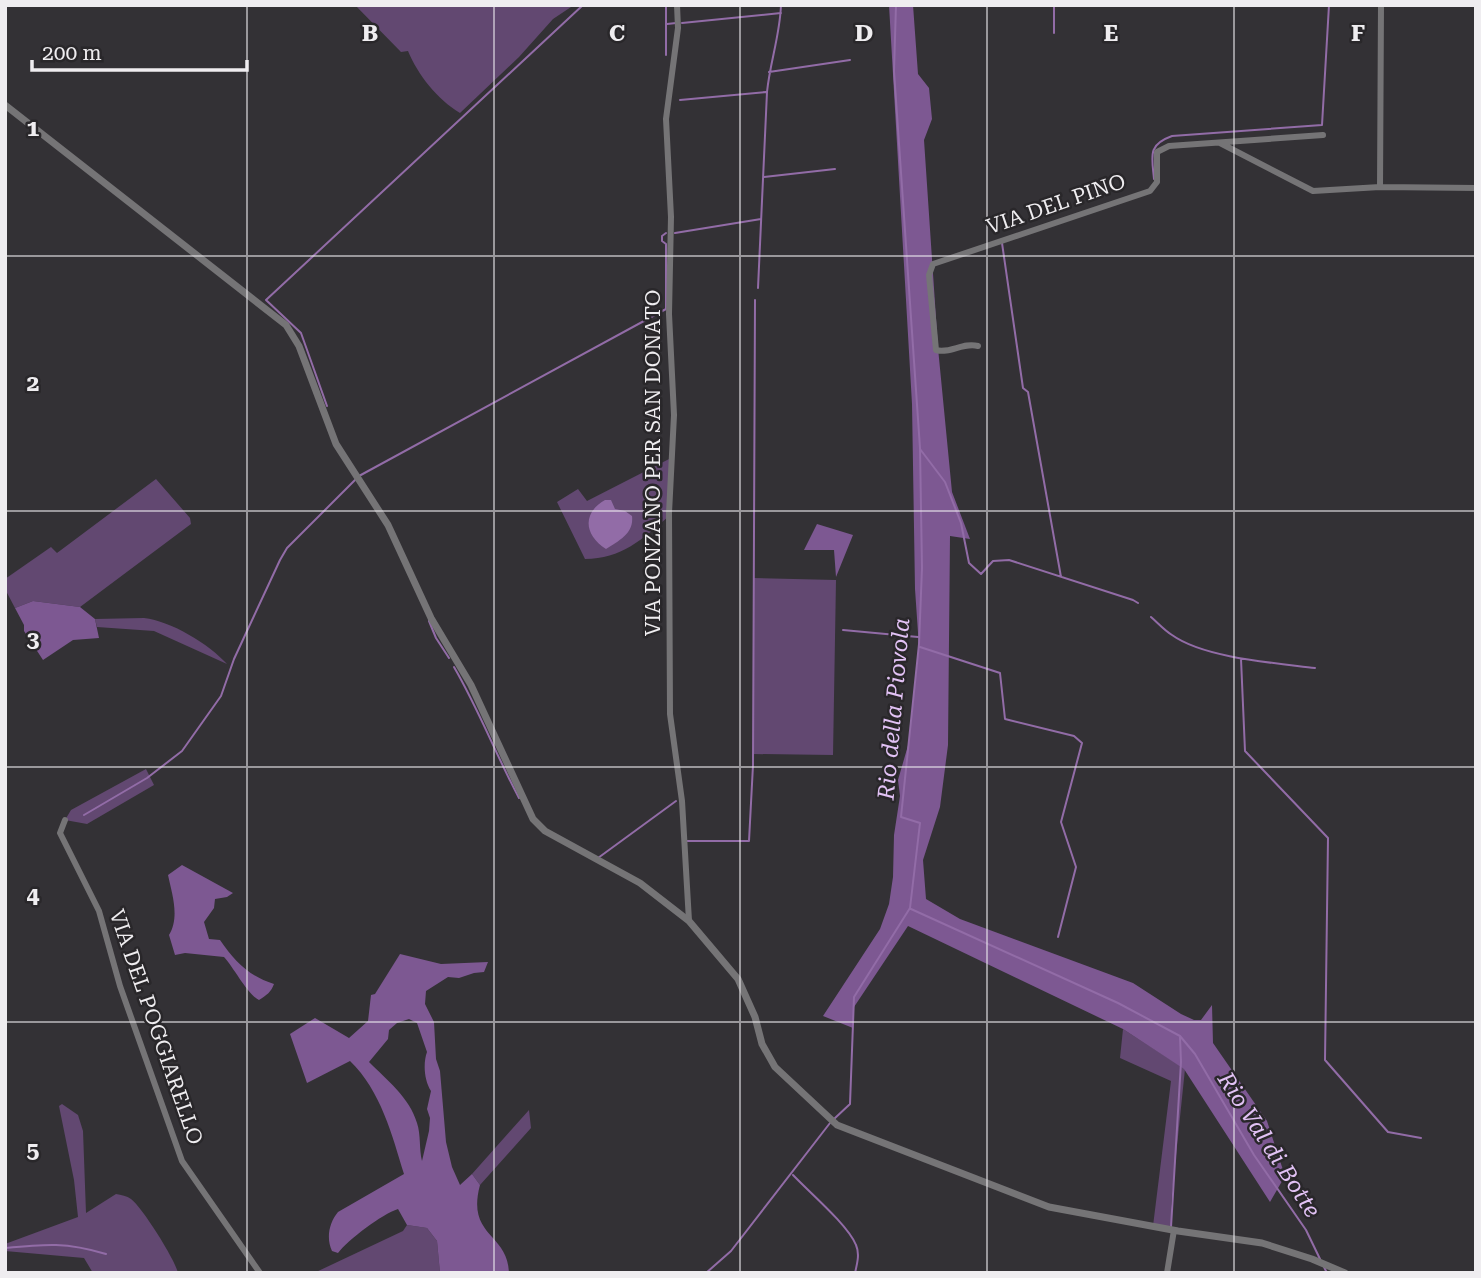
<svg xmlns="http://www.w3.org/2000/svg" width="1481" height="1278" viewBox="0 0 1481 1278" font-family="'Roboto Serif',serif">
	<rect width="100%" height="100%" fill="#333135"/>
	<path fill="#624871" d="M355 5H574L553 19 519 57 460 113C437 99 418 75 408 51L401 52Z
		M673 457 669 516C643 539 621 559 585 559L557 502 578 489 587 501Z
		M156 479 190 518 191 524 80 607 33 601 15 608 5 589V579L51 547 57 553Z
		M753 578 836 580 833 755 753 754Z
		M144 618C171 621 209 644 227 664L154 631 97 627 95 619Z
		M146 769 154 785 87 824 65 820 71 810Z
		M1123 1029 1185 1069 1171 1204 1172 1230 1153 1226 1171 1081 1120 1058Z
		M62 1104 78 1115 83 1131 86 1213 116 1194C121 1195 127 1196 131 1199 142 1207 176 1261 178 1273H93L84 1258 5 1251V1244L78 1217 74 1180 59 1106Z
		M529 1110 531 1128 480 1185 472 1174Z
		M407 1225 427 1228 437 1241 440 1273H314L403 1231Z"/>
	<path fill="#7d5892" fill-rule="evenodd" d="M889 5H913L918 74 929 88 932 119 924 140 938 348 952 492 970 539 950 536 948 745 940 807 923 860 926 899 960 919 1133 983 1181 1014 1194 1020H1201L1212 1005 1213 1043 1267 1121 1285 1176 1270 1202 1184 1069 1123 1029 908 926 854 1007 853 1028 823 1016 880 929 889 904 893 877 894 835 900 796 898 780 909 742 919 647 915 589 912 404Z
		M817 524 853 535 836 577 834 550H804Z
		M33 601 80 607 95 619 99 638 73 640 43 660 24 631V625L15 608Z
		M182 865 233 893 227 897 215 899 214 908 204 922 209 939 220 940C235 962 249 976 274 984 271 992 267 995 259 1000 248 995 234 968 224 957L185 953 175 955 169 935C180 917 172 894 168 875Z
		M400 954 441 964 488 962 484 972 474 973 459 978 448 977 426 991 425 1004 434 1022 436 1059 440 1071 446 1142 452 1167 460 1185 472 1174 480 1185C466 1237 508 1233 509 1273H440L437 1241 427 1228 407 1225 398 1209C382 1214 348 1240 338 1253L332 1251C326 1238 329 1223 338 1212L404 1174C392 1135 381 1091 350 1061L307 1083 290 1034 315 1018 349 1038 368 1021 371 995 375 994ZM409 1019 417 1023 427 1052C423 1063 424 1080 431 1091L427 1109 430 1118 429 1131 422 1161C419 1149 421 1135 417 1123 410 1098 386 1079 369 1062L388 1039 389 1030 397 1023Z"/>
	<path fill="#926ca7" d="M605 500H611L615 509 625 511 632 516C634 533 620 540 606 549 584 535 582 513 605 500Z"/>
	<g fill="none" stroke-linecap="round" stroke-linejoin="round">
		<path stroke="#926ca7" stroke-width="2" d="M1054 5V33
			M682 23 781 13
			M667 24 676 23
			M666 55V5
			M769 72 850 60
			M680 100 766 92
			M764 177 835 169
			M1154 179C1152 156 1147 145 1172 136L1322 125 1329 5
			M675 233 761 219
			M1002 243 1023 388 1028 392 1061 577
			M758 288 767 92C770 62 780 35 781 5
			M327 406 301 333 266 300 583 5
			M920 449 945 482 961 523 969 563 981 574 993 561 1009 560 1133 600 1138 603
			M359 476 666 309V244L662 241V236L666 233
			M1151 617C1158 623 1164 630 1172 635 1204 658 1275 663 1315 668
			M429 621 436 638 449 658
			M843 630 918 637
			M920 647 1000 673 1005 719 1074 736 1082 743 1061 822 1076 867 1058 937
			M1241 659 1245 751 1328 838 1325 1060 1388 1132 1421 1138
			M454 667C479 710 496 755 519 798
			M84 815 147 778 182 751 221 696 234 659 280 560 287 548 355 480
			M687 841H749L753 765 755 300
			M598 858 676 801
			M911 909 1118 1003 1180 1036 1195 1054 1254 1155 1306 1230 1320 1259
			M834 1119 850 1104 854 997 910 908 920 823 901 817 919 644 922 568 920 448 894 71 896 5
			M793 1175C809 1192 848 1225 856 1245 860 1254 857 1264 855 1273
			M1171 1227 1181 1062 1180 1037
			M5 1248C46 1244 66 1242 106 1254
			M1324 1267 1327 1273
			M706 1273 731 1251 830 1123"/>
		<path stroke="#757476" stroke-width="6" d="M677 5 678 28 666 119 671 217 669 314 674 415 669 513 670 714 682 801 689 921
			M1220 143 1313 191 1380 187 1476 188
			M1380 187 1381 5
			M978 346C963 342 950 354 936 350L929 275 933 264 1150 191 1157 182V152L1169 146 1323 135
			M65 820 60 833 99 911 120 986 182 1161 260 1273
			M1167 1273 1174 1230"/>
		<path stroke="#757476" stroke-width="7" d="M5 105 286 325 299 346 336 444 388 525 431 618 471 685 533 819 545 831 640 883 689 921 738 979 755 1017 762 1044 775 1067 837 1125 1049 1207 1178 1231 1262 1243 1312 1259 1345 1273"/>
	</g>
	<path fill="none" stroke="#efedf0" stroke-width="2" stroke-opacity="0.55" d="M247 5V1273M494 5V1273M740 5V1273M987 5V1273M1234 5V1273M5 256H1476M5 511H1476M5 767H1476M5 1022H1476"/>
	<g text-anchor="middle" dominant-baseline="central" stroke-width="5" stroke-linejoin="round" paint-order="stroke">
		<g font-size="21" fill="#efedf0" stroke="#29272a">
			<text transform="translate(1056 204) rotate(-19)">VIA DEL PINO</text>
			<text transform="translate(653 463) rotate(-90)">VIA PONZANO PER SAN DONATO</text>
			<text transform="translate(156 1027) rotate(71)">VIA DEL POGGIARELLO</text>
		</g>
		<g font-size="23" font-style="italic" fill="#e2c2f5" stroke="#29272a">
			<text transform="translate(894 709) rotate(-85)">Rio della Piovola</text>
			<text transform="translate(1269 1145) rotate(57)">Rio Val di Botte</text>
		</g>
	</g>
	<g font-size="23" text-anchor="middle" font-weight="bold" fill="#efedf0" stroke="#29272a" stroke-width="5" stroke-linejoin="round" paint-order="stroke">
		<text x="370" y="41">B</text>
		<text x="617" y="41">C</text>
		<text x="864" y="41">D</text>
		<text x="1111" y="41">E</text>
		<text x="1358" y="41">F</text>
		<text x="33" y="136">1</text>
		<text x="33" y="391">2</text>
		<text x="33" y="647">3</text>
		<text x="33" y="903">4</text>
		<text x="33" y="1158">5</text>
	</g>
	<rect width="1481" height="1278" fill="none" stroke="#efedf0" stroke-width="14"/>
	<path d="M32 60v10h215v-10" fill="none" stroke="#efedf0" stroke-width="3.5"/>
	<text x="42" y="60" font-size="21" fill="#efedf0" stroke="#29272a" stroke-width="5" paint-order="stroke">200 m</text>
</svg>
